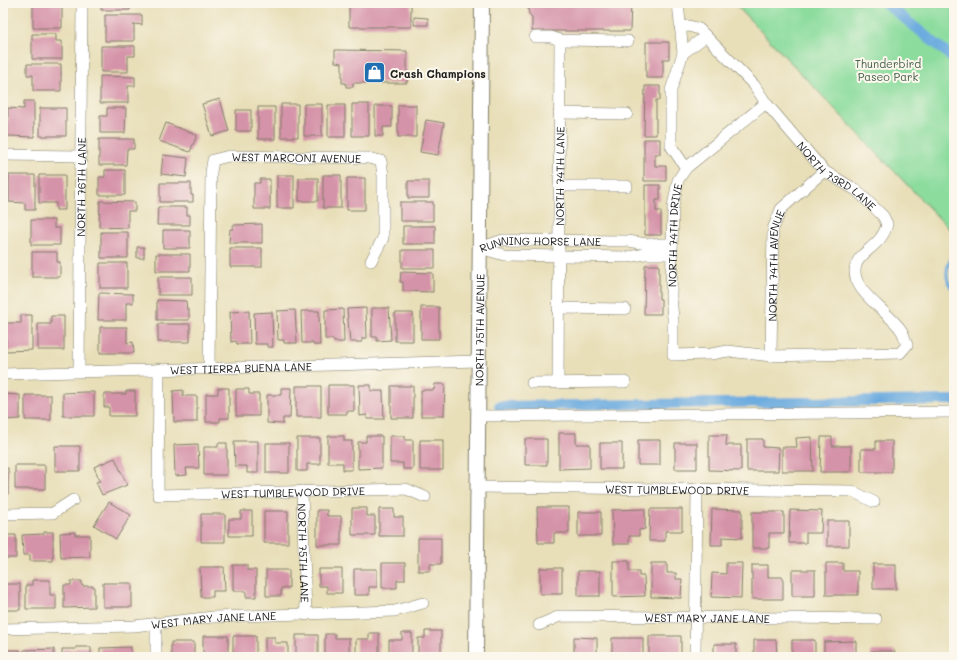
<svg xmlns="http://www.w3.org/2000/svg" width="957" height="660" viewBox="0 0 957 660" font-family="Mali,sans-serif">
	<rect width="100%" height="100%" fill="#fbf7ec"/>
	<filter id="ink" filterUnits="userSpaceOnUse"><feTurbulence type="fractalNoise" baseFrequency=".025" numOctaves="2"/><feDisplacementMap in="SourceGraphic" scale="8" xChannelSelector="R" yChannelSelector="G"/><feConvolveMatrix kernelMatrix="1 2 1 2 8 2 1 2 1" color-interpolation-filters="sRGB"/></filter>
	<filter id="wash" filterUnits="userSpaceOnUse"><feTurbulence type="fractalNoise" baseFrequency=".012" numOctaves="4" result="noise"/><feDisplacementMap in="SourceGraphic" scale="16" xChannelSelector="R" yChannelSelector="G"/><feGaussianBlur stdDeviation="0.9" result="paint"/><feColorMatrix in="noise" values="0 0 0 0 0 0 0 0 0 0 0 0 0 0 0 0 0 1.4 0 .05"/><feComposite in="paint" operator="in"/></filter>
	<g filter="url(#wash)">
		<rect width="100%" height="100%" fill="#e8dfb9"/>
		<path fill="#8bdc9d" stroke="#547c5c" d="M734 3H954V234Z"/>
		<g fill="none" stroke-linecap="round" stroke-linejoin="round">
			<path stroke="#6cabdf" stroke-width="3" d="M954 255C945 266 944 280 954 291"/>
			<path stroke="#6cabdf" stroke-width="10" d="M885 3 945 51 954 61
				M499 406 954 400"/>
		</g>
		<g id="blocks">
			<path fill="#d593a9" d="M33 3H62V28H33Z
				M101 3H130V10H101Z
				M349 3H411V27H349Z
				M527 3H631L630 31H532V17L529 14Z
				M105 15H142V25L134 24V41H105Z
				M414 17 428 18V25H414Z
				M32 34H56V41H62V59H32Z
				M646 42H669V59H663V78H646Z
				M101 46H135V56H128V72H101Z
				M335 50 407 51V83H353V87H346V83H342V63L335 62Z
				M27 64H61V91H33V75H27Z
				M100 76 135 77V86H128V103H100Z
				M645 86H660V100H656V135H644Z
				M220 99 229 131 212 136 202 104Z
				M24 101H34V137L8 136V108L24 109Z
				M281 104H298V137H281Z
				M304 104H322V136H304Z
				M352 104H369V136H352Z
				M328 105H345V137H328Z
				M398 105H416V137H398Z
				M375 106H392V127H383V136H375Z
				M258 107H275V139H258Z
				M40 108H66V136H40Z
				M107 108H126L125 133H100V116H107Z
				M236 110H251V131H236Z
				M426 120 444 123 438 155 420 152Z
				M166 123 197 135 190 152 159 141Z
				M99 139H134V149H127L126 165H99Z
				M644 139H660V154H655V166H666V181H644Z
				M163 155 188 158 186 177 161 174Z
				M105 170H125V195H99V177H105Z
				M9 175H35V210H25V203L9 202Z
				M39 175H65V210H56V203H39Z
				M277 175H294V208H277Z
				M323 175H341V208H323Z
				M299 178H318V201H299Z
				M347 178H365V210H347Z
				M260 179H270V209H254V183H260Z
				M408 181H429V198H408Z
				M160 183H191V195H193V202H160Z
				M645 185H660V200H656V211H661V235H645Z
				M100 201 135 202V211H128V228L99 227Z
				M400 202H433V221H400Z
				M158 207H187V215H190V225H157Z
				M31 220H54V228H60V245H31Z
				M262 224V243H229L230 229H233V225Z
				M403 226H435V244H403Z
				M163 230H190V248H163Z
				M101 232H128V258H101Z
				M137 247H144V258H137Z
				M230 248H262V267H230Z
				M402 250H435V268H402Z
				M32 252H57V262H60V277H32Z
				M156 254H190V271H156Z
				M100 263H127V288H100Z
				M645 265H659V299H661V314H644Z
				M401 272 433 273V292L403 291V282H400Z
				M158 277H192V295H158Z
				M99 293 133 294V303H126V320H98Z
				M157 300 186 301 187 310H189V320H157Z
				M421 307H439V339H421Z
				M366 308 367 338H362V342H350L347 309Z
				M372 308H389L391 340 377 341V337H372Z
				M343 309 344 342H334L333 339H325V310Z
				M295 310 297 343H284V340H278L277 311Z
				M249 311 250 344H237L236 341 231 342 230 312Z
				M301 311H319L320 345H313V343H302Z
				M272 312 273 347H267V344H255L254 313Z
				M395 313H413V341H395Z
				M21 315H32V350L6 351V323H21Z
				M51 316H64V350H38V324H51Z
				M158 324H190V342H158Z
				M100 327H127V343L133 342 134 353H100Z
				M435 384H445L444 416H421V390H434Z
				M328 385H354V411H347V414H328Z
				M359 385H371V391H383L384 419H367V415L360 416Z
				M296 386H321V417H296Z
				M391 386H413V418H391Z
				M218 388H229V418H220V422H206V394H218Z
				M281 388H291L290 418H283V424L267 423V395H281Z
				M236 389H249V394H259V416H236Z
				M183 390V396H197V422H174L173 391Z
				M126 391H135V416H109V407H104V394H126Z
				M85 392H94V416H63V393Z
				M3 394 20 395V419L3 420Z
				M25 395H51V420H25Z
				M559 433H576V444H590V468L559 469Z
				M709 435H727L726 445H741V471L709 470Z
				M328 436H344V441H352V470H343V463H328Z
				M366 436H382V468L358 469V442H366Z
				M390 436H405V440H413V469H403V463H390Z
				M812 437 813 471H782V447H797L796 438Z
				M821 437H832V446H851V472H820Z
				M297 438H320V464H307V471H297Z
				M525 439H547V465H525Z
				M747 439H763V447L779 448 778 471H747Z
				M420 440H443V470H420Z
				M638 440H660V465H638Z
				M234 441H258V473H247V466H235Z
				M876 441H892V472H861V449H876Z
				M218 443H227V475H204V447H218Z
				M266 443H289V473H266Z
				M600 443H622V469H600Z
				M675 443H697V469H675Z
				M198 444 199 468H186L187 475 175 476 174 445Z
				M55 446H80V471H55Z
				M115 458 127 485 102 495 96 482 100 481 94 467Z
				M15 465H45V489H15Z
				M3 468H8V494L3 495Z
				M109 502 131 515 116 539 94 525Z
				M537 507H569V533H554V543H538Z
				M352 508H367V516H375V535H352Z
				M379 509H394V517H403V536H379Z
				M645 509V529L639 530V536H629V544H613L612 510Z
				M650 509H682V531H665V541H649Z
				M712 509 742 510V538L722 537V545H711Z
				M317 510H327V516H341V545H317Z
				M790 510 822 511 821 533H806V543H789Z
				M241 511H252V536H229V519H241Z
				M264 511H288V543H264Z
				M578 512H601V536H578Z
				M752 512H784V533H769V548H752Z
				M201 514H225V542H201Z
				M827 521H849V546H827Z
				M44 532H53V561H30V555H23L22 535 44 534Z
				M75 532V535H90V557L61 558 60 533Z
				M3 535H16V558H3Z
				M418 538H441V564H430V571H418Z
				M613 561H629V571H639V576H644L645 596 613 597Z
				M382 563H405V580H397V588H382Z
				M651 563H667V573H676V579H682L681 598 651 597Z
				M726 563H742L741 598 711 597 712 573 726 574Z
				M826 563H843V571H858V595H826Z
				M873 564H896V589H873Z
				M233 565H247V570H256V597H246V591H233Z
				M752 565H768V577H783V599H752Z
				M200 567H224L225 591H213V597H201Z
				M540 568H562V594H540Z
				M319 569H342V593H327V586H319Z
				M354 569H377V587H369V595H354Z
				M266 570H289V588H281V596H266Z
				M792 570H815V596H792Z
				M578 571H600V596H578Z
				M32 580H50V595H56V609H26V585H32Z
				M71 581H82V586H94V607L64 608V585H71Z
				M103 583H132V607H103Z
				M3 584H20V610H3Z
				M425 631H441V657H418V638H425Z
				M369 633H379V657H356V639H369Z
				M402 633H412V657H389V640H402Z
				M325 634H335V638H349V657H325Z
				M296 635H318V657H296Z
				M203 636H228V657H203Z
				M233 636H256V657H233Z
				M649 636H681V657H649Z
				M265 637H275V643H288V657H265Z
				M574 637 597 638V657H574Z
				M612 638H643V657H612Z
				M754 640H776L777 657H754Z
				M792 640H815V657H792Z
				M856 641V657H824V642Z
				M171 642H194V657H171Z
				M714 644H736V657H714Z
				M76 647H91V657H62V649H76Z
				M131 647V657H100V648Z
				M54 649V657H24V650Z
				M3 650H20V657H3Z
				M871 651H895V657H871Z"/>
		</g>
	</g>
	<g filter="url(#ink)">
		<use href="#blocks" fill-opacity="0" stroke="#827e6a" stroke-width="1"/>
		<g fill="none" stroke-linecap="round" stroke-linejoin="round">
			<defs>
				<g id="minor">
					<path d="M678 3 683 53 671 90V146L686 168"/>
					<path id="s1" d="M680 27 689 26 699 29 754 85 766 103 824 171 856 190 883 216 887 224C883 245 860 251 856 265 848 290 889 311 901 330 904 334 905 340 907 345L900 353 771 356 728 351 711 354 673 355V318L671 297 673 207 678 180 686 168 766 103"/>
					<path d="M535 37H551L560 40 628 41"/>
					<path d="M683 53 706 36"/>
					<path d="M559 113 627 114"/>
					<path d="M3 155 81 156"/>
					<path d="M559 186H627"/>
					<path id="s2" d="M480 248 503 240 628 241 647 244H672"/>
					<path d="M480 248 504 255 628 257 645 254H671"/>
					<path d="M558 308 625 309"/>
					<path id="s3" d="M771 356 773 229 781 209 824 171"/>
					<path id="s4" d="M209 367 211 172 213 160 229 156 368 158 381 161 383 176V238L371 261"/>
					<path id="s5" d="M159 369 158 495 406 489 425 497"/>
					<path id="s6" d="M79 371 82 3"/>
					<path id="s7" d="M3 374 479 361"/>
					<path d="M532 383 625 382"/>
					<path id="s8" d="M558 383 560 40"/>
					<path d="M478 416 954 412"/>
					<path id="s9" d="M478 487 852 491 874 502"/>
					<path id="s10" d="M302 491 306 615"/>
					<path d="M3 514 53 513 73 500"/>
					<path id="s11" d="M539 625 560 616 876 619"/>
					<path id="s12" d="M3 629 134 626 213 617 395 611 423 603"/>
					<path d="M156 657V623"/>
					<path d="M695 657 697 490"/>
				</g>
				<g id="major">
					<path id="s13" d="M476 657 482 3"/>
				</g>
			</defs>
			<use href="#minor" stroke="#827e6a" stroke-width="12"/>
			<use href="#major" stroke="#827e6a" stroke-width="16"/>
			<use href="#minor" stroke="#fff" stroke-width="11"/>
			<use href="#major" stroke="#fff" stroke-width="14"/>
		</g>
	</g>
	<defs>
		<symbol id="shop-square" viewBox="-11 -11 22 22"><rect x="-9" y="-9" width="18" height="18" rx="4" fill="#1f6fb2" stroke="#fbf7ec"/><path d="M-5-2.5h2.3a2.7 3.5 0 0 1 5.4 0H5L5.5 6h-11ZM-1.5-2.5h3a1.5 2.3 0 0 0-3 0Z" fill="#fff"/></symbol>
	</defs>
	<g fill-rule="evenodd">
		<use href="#shop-square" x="362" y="60" width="25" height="25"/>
	</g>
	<g text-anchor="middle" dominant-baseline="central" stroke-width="4" stroke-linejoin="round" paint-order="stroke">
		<g font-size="11" fill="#435f49" stroke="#fbf7ec">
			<text x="888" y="63">Thunderbird<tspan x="888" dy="13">Paseo Park</tspan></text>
		</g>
		<g font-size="11" font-weight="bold" fill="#1c1c1c" stroke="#fbf7ec" text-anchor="start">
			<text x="390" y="73">Crash Champions</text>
		</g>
		<g font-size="11" fill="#1c1c1c" stroke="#fbf7ec">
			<text stroke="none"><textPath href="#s4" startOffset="291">WEST MARCONI AVENUE</textPath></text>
			<text stroke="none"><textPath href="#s1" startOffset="222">NORTH 73RD LANE</textPath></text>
			<text stroke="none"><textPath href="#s8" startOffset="207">NORTH 74TH LANE</textPath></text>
			<text stroke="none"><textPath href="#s6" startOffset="184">NORTH 76TH LANE</textPath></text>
			<text stroke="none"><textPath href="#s1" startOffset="802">NORTH 74TH DRIVE</textPath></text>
			<text stroke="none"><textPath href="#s2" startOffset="61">RUNNING HORSE LANE</textPath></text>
			<text stroke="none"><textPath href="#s3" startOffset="91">NORTH 74TH AVENUE</textPath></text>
			<text stroke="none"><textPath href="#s13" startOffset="327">NORTH 75TH AVENUE</textPath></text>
			<text stroke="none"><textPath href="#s7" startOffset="238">WEST TIERRA BUENA LANE</textPath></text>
			<text stroke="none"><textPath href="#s9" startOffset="199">WEST TUMBLEWOOD DRIVE</textPath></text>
			<text stroke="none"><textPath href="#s5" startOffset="261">WEST TUMBLEWOOD DRIVE</textPath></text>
			<text stroke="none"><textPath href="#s10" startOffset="62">NORTH 75TH LANE</textPath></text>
			<text stroke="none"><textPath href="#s11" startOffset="170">WEST MARY JANE LANE</textPath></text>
			<text stroke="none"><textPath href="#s12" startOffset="211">WEST MARY JANE LANE</textPath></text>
		</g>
	</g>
	<rect width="957" height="660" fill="none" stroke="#fbf7ec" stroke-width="16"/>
</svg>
